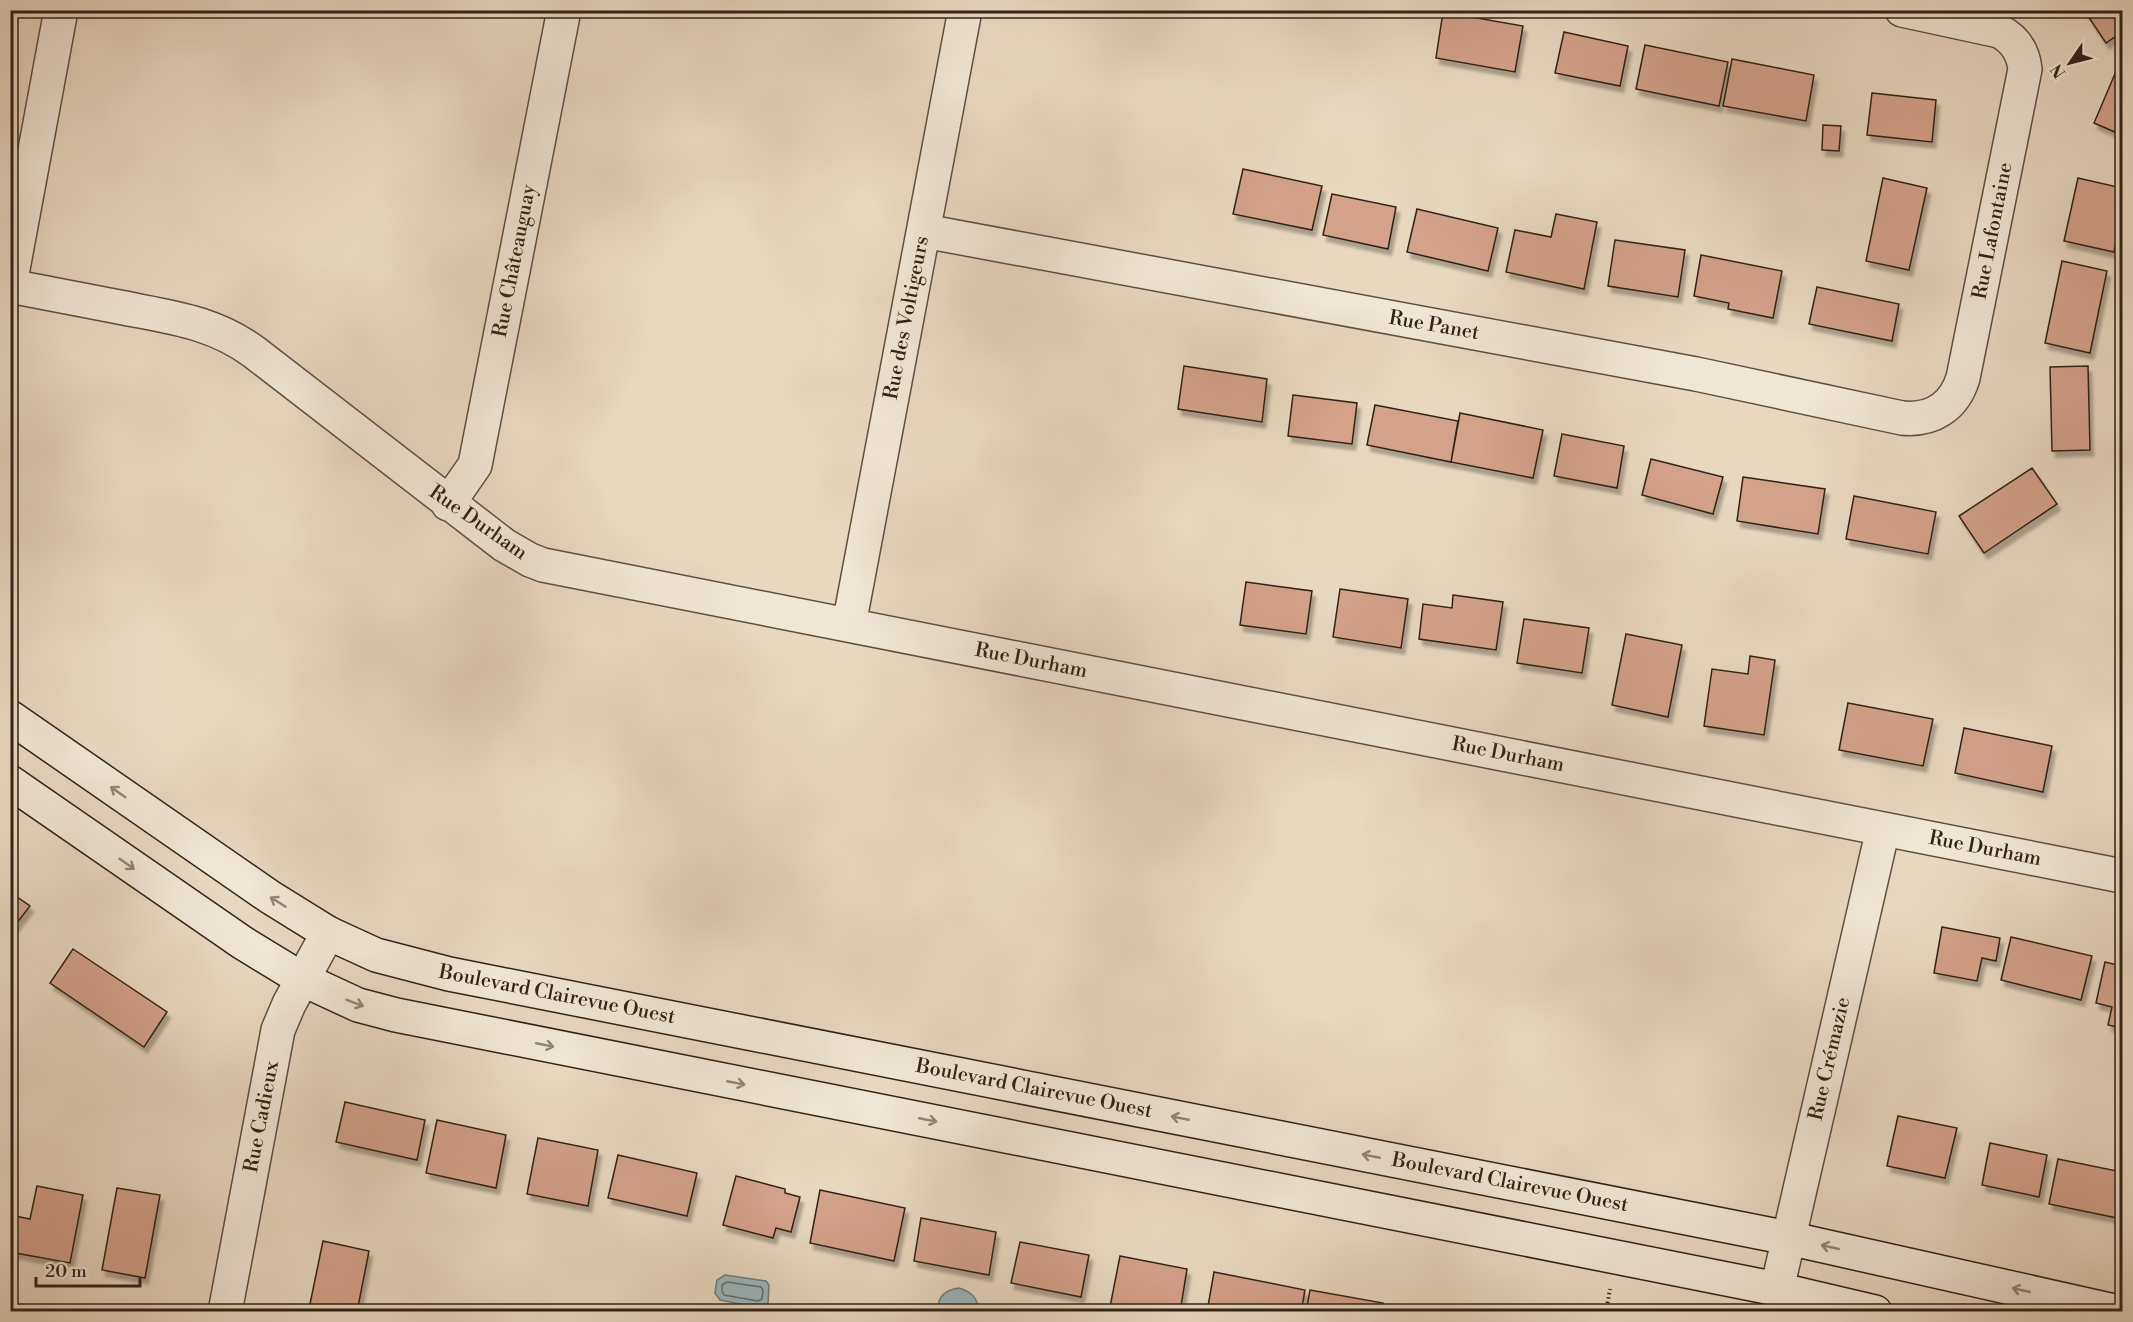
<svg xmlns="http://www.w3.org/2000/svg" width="2133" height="1322" viewBox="0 0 2133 1322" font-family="'Libre Bodoni',serif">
	<defs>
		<filter id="shadow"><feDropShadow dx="3.5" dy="6" stdDeviation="1.5" flood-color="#0004"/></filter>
	</defs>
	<rect width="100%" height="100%" fill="#e8d8c0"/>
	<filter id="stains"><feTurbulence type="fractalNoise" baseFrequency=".00333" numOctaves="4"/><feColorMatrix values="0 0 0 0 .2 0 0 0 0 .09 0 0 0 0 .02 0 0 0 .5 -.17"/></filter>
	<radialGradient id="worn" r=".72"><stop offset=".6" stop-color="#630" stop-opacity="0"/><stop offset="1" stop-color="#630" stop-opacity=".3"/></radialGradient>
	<path fill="#9cb7be" stroke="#717c7b" stroke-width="1.5" d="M725 1275 766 1281 769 1285 768 1304 760 1308 720 1300 715 1293 717 1280Z
		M959 1288C972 1292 978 1298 978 1311H938C937 1297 945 1290 959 1288Z"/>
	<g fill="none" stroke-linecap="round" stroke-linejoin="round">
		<path stroke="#666d6a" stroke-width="1.5" d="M727 1282 761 1287 763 1290 762 1299 758 1301 724 1295 722 1291V1285Z"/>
	</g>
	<path fill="#d4a189" stroke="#302317" stroke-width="1.5" filter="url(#shadow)" d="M2084 10H2122V32L2106 43Z
		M1443 12 1523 26 1515 72 1436 58Z
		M1564 32 1628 46 1620 86 1555 73Z
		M1645 45 1728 62 1719 106 1636 89Z
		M1732 59 1814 75 1806 121 1723 106Z
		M2120 62 2122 63V135L2094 123Z
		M1872 93 1936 100 1932 142 1867 135Z
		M1823 125 1841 126 1839 151 1822 150Z
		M1243 169 1322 186 1312 230 1233 214Z
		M1883 178 1927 188 1909 270 1866 261Z
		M2078 178 2122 188V210L2114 252 2064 241Z
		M1332 194 1396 207 1388 249 1323 235Z
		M1417 209 1498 228 1488 271 1407 252Z
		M1556 214 1597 222 1584 289 1506 272 1515 230 1551 237Z
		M1615 240 1685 250 1678 297 1608 286Z
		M1701 255 1782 271 1773 318 1728 309 1729 303 1694 296Z
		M2062 261 2107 271 2090 353 2045 343Z
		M1817 287 1899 304 1892 341 1809 324Z
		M1184 366 1267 379 1262 422 1178 409Z
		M2088 366 2090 450 2052 451 2050 367Z
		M1293 395 1357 403 1352 444 1288 436Z
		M1375 405 1458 421 1451 462 1367 445Z
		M1460 413 1543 430 1533 478 1451 462Z
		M1562 434 1624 446 1617 488 1554 476Z
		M1651 459 1723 477 1713 514 1642 495Z
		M2032 468 2057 504 1984 553 1959 516Z
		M1743 477 1825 489 1818 534 1737 521Z
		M1854 496 1936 512 1928 554 1846 539Z
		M1246 582 1312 591 1306 634 1240 625Z
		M1340 589 1408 599 1401 648 1333 637Z
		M1453 595 1503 602 1496 650 1419 639 1423 604 1452 608Z
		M1524 619 1589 628 1582 673 1517 663Z
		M1626 634 1682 645 1668 717 1612 705Z
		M1750 656 1775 660 1764 735 1704 726 1712 669 1748 674Z
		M1848 703 1933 719 1923 766 1839 750Z
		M1964 728 2052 746 2043 792 1955 773Z
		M10 892 30 906 10 932Z
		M1942 927 2000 938 1996 961 1982 958 1977 981 1934 973Z
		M2011 937 2092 956 2081 1000 2001 980Z
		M73 949 167 1012 144 1047 50 983Z
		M2105 962 2122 966V1028L2108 1025 2112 1007 2096 1003Z
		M345 1102 425 1120 417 1160 336 1142Z
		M1898 1116 1957 1128 1945 1178 1887 1166Z
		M437 1120 506 1135 496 1188 426 1173Z
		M538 1138 598 1150 588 1206 527 1194Z
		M1990 1143 2047 1155 2039 1197 1982 1185Z
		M618 1155 697 1173 687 1216 608 1198Z
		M2058 1159 2122 1172V1219L2049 1204Z
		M736 1176 785 1189V1193L800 1197 791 1232 776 1228 773 1238 723 1225Z
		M37 1186 83 1195 70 1263 10 1252V1215L30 1219Z
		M117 1188 160 1195 145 1278 102 1270Z
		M820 1190 905 1208 894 1261 810 1243Z
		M921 1218 996 1232 989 1275 914 1261Z
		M323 1241 369 1251 357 1312 310 1304Z
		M1020 1242 1089 1255 1081 1297 1011 1283Z
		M1120 1256 1187 1269 1180 1312H1114V1308L1110 1307Z
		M1214 1272 1305 1290 1301 1312H1207Z
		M1310 1290 1383 1303 1381 1312H1306Z"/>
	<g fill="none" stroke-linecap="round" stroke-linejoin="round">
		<defs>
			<path id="street" d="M924 231 1696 374 1902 418C1932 421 1954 407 1963 378L2025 69C2023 52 2015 39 1999 31L1902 10
				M10 285 61 10
				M10 286C47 293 83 300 119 307 168 317 212 321 254 352L504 545 530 560 543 565 2122 876
				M448 504 475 465 564 10
				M849 625 965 10
				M1777 1289 1883 829
				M225 1312 278 1030 289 1004 328 933"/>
			<path id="secondary" d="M10 717 270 897 328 933 376 955 449 974 1788 1238 2119 1312
				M10 782 243 943 302 979 358 1005 396 1015 1777 1289 1875 1312"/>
		</defs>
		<use href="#street" stroke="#5e5041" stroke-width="36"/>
		<use href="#secondary" stroke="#302317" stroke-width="36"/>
		<path stroke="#302317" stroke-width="4" stroke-dasharray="1.5 3" stroke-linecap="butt" d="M1606 1312 1610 1289"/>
		<use href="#street" stroke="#f0e6d6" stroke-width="33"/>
		<use href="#secondary" stroke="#f0e6d6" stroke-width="33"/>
	</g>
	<defs><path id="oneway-shaft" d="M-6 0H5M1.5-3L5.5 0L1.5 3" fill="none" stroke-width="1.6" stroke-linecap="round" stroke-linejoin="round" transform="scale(1.5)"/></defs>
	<g stroke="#908476">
		<use href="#oneway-shaft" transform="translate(118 792) rotate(-145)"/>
		<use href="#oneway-shaft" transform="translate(127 864) rotate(35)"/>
		<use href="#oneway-shaft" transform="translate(278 902) rotate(-148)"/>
		<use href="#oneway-shaft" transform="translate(355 1003) rotate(21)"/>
		<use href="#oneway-shaft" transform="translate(545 1045) rotate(11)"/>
		<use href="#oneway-shaft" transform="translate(736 1083) rotate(11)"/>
		<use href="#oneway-shaft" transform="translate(1180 1118) rotate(-169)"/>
		<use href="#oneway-shaft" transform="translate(928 1120) rotate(11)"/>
		<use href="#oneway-shaft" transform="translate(1371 1156) rotate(-169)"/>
		<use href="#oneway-shaft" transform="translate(1830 1247) rotate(-167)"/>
		<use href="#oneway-shaft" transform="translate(2021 1290) rotate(-167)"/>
	</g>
	<g text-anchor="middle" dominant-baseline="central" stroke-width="5" stroke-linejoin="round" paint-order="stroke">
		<g font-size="20" fill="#302317" stroke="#f0e6d6">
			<text transform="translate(1993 231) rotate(-79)">Rue Lafontaine</text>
			<text transform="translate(515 261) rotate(-79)">Rue Châteauguay</text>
			<text transform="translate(907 318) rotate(-79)">Rue des Voltigeurs</text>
			<text transform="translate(1434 326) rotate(10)">Rue Panet</text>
			<text transform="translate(478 523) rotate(35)">Rue Durham</text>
			<text transform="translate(1031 661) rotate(11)">Rue Durham</text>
			<text transform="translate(1508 755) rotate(11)">Rue Durham</text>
			<text transform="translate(1985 849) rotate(11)">Rue Durham</text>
			<text transform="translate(557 995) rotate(11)">Boulevard Clairevue Ouest</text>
			<text transform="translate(1830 1059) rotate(-77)">Rue Crémazie</text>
			<text transform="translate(1034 1089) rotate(11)">Boulevard Clairevue Ouest</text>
			<text transform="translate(262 1117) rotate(-79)">Rue Cadieux</text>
			<text transform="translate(1510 1183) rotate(11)">Boulevard Clairevue Ouest</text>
		</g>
	</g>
	<rect width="2133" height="1322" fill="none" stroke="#e8d8c0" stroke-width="36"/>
	<rect x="12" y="12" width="2109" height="1298" fill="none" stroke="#302317" stroke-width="3"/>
	<rect x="18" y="18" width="2097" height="1286" fill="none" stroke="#302317" stroke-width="1.5"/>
	<g transform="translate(2070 63) rotate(235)" stroke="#f0e6d6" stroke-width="4.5" paint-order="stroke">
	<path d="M0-4.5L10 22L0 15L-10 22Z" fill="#302317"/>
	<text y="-9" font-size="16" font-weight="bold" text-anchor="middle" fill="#302317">N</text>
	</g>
	<path d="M36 1277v9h104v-9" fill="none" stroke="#302317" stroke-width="3"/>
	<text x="45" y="1277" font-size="18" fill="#302317" stroke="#f0e6d6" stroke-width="4.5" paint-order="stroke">20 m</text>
	<rect width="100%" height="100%" filter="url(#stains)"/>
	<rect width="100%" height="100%" fill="url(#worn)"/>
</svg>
